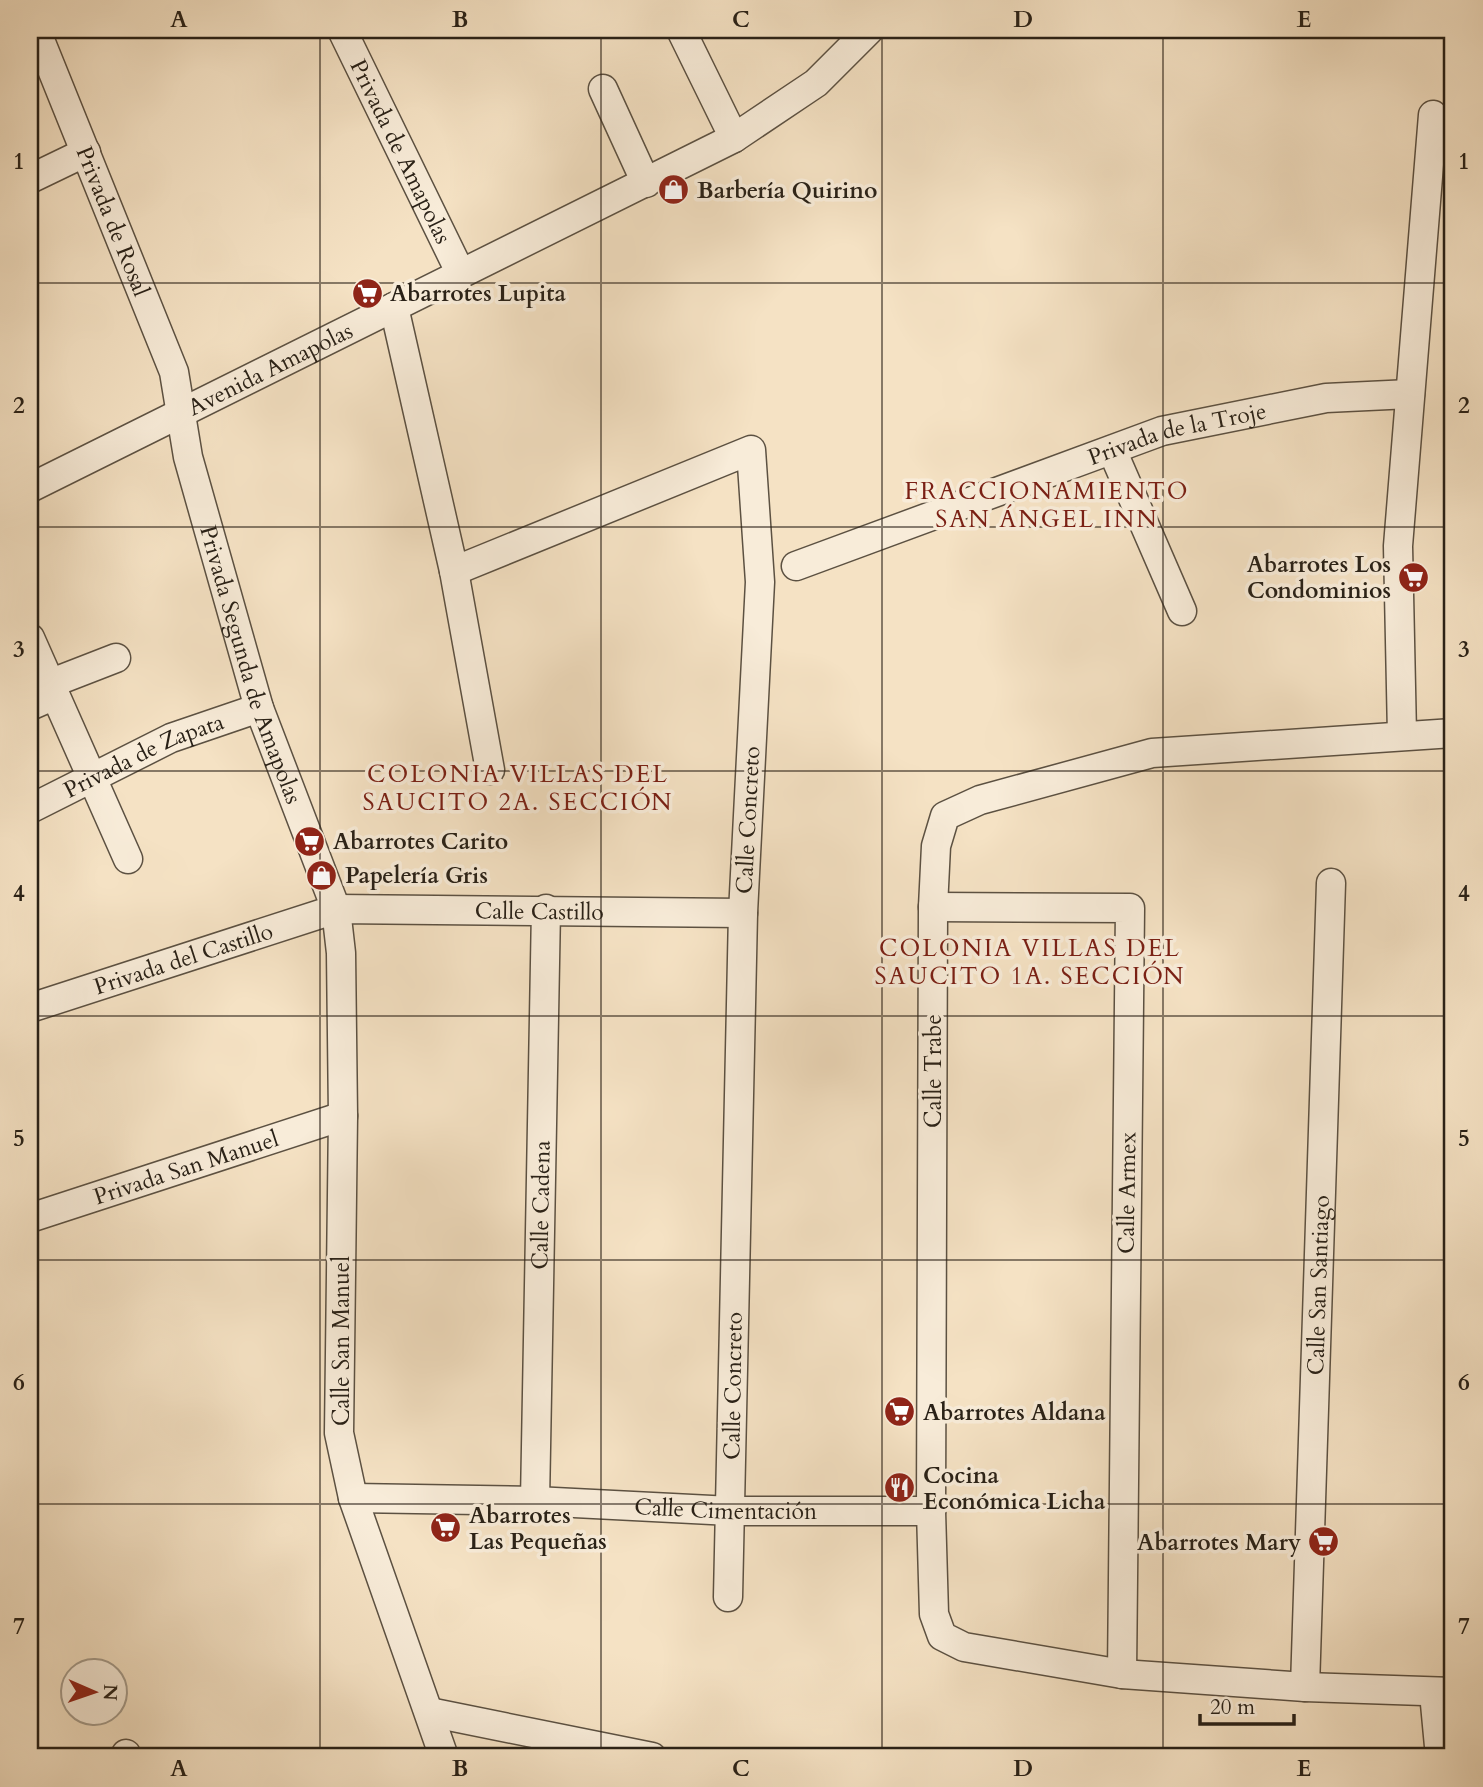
<svg xmlns="http://www.w3.org/2000/svg" width="1483" height="1787" viewBox="0 0 1483 1787" font-family="Cardo,serif">
	<rect width="100%" height="100%" fill="#f5e2c4"/>
	<filter id="stains"><feTurbulence type="fractalNoise" baseFrequency=".00286" numOctaves="4"/><feColorMatrix values="0 0 0 0 .2 0 0 0 0 .09 0 0 0 0 .02 0 0 0 .5 -.17"/></filter>
	<radialGradient id="worn" r=".72"><stop offset=".6" stop-color="#630" stop-opacity="0"/><stop offset="1" stop-color="#630" stop-opacity=".3"/></radialGradient>
	<g fill="none" stroke-linecap="round" stroke-linejoin="round">
		<defs>
			<g id="minor">
				<path id="s1" d="M36 30 174 372 188 457 259 708 336 909 341 953 343 1116 339 1433 353 1498 444 1757"/>
				<path id="s2" d="M342 30 460 272"/>
				<path d="M681 30 734 138"/>
				<path d="M603 89 646 183"/>
				<path d="M30 179 86 152"/>
				<path d="M394 307 454 571 490 770"/>
				<path d="M1112 450 1182 611"/>
				<path id="s3" d="M30 488 734 138 816 83 869 30"/>
				<path id="s4" d="M796 566 1162 431 1326 398 1410 394"/>
				<path d="M454 571 751 450 760 582 743 913 728 1597"/>
				<path d="M30 638 128 859"/>
				<path d="M49 684 116 658"/>
				<path d="M30 706 55 695"/>
				<path d="M1453 733 1152 753 980 800 945 816 936 846 933 907 931 1511 934 1614 942 1636 964 1647 1122 1674 1305 1687 1453 1692"/>
				<path d="M1402 735 1398 546 1433 115"/>
				<path id="s5" d="M30 809 171 738 259 708"/>
				<path d="M933 907 1130 908 1122 1674"/>
				<path id="s6" d="M30 1008 336 909 743 913"/>
				<path id="s7" d="M30 1218 343 1116"/>
				<path id="s8" d="M353 1498 535 1501 731 1511H931"/>
				<path id="s9" d="M535 1501 546 909"/>
				<path id="s10" d="M1305 1687 1331 883"/>
				<path d="M1434 1693 1440 1757"/>
				<path d="M429 1712 652 1757"/>
				<path d="M126 1754 127 1757"/>
			</g>
		</defs>
		<use href="#minor" stroke="#5c5142" stroke-width="31"/>
		<use href="#minor" stroke="#f8ecd9" stroke-width="28"/>
	</g>
	<path fill="none" stroke="#292117" stroke-width="2" stroke-opacity="0.55" d="M320 30V1757M601 30V1757M882 30V1757M1163 30V1757M30 283H1453M30 527H1453M30 771H1453M30 1016H1453M30 1260H1453M30 1504H1453"/>
	<defs>
		<symbol id="shop-disc" viewBox="-11 -11 22 22"><circle r="9.5" fill="#8f2418" stroke="#f8ecd9"/><path d="M-5-2.5h2.3a2.7 3.5 0 0 1 5.4 0H5L5.5 6h-11ZM-1.5-2.5h3a1.5 2.3 0 0 0-3 0Z" fill="#fff"/></symbol>
		<symbol id="supermarket-disc" viewBox="-11 -11 22 22"><circle r="9.5" fill="#8f2418" stroke="#f8ecd9"/><path d="M-6-5.5h2.5l.6 2H6L4.5 2H-2.5L-4.4-4H-6ZM-1.5 3.2a1.3 1.3 0 1 0 .1 0ZM3 3.2a1.3 1.3 0 1 0 .1 0Z" fill="#fff"/></symbol>
		<symbol id="restaurant-disc" viewBox="-11 -11 22 22"><circle r="9.5" fill="#8f2418" stroke="#f8ecd9"/><path d="M-5-6h1v4h1v-4h1v4h1v-4h1v5L-1.5 .5V6h-2V.5L-5-1ZM5-6V6H3V1.5H1.5Q1.5-4 5-6Z" fill="#fff"/></symbol>
	</defs>
	<g fill-rule="evenodd">
		<use href="#shop-disc" x="656" y="172" width="35" height="35"/>
		<use href="#supermarket-disc" x="350" y="276" width="35" height="35"/>
		<use href="#supermarket-disc" x="1396" y="560" width="35" height="35"/>
		<use href="#supermarket-disc" x="292" y="824" width="35" height="35"/>
		<use href="#shop-disc" x="304" y="858" width="35" height="35"/>
		<use href="#supermarket-disc" x="882" y="1394" width="35" height="35"/>
		<use href="#restaurant-disc" x="882" y="1470" width="35" height="35"/>
		<use href="#supermarket-disc" x="428" y="1510" width="35" height="35"/>
		<use href="#supermarket-disc" x="1306" y="1524" width="35" height="35"/>
	</g>
	<g text-anchor="middle" dominant-baseline="central" stroke-width="7" stroke-linejoin="round" paint-order="stroke">
		<g font-size="23" fill="#292117" stroke="#f8ecd9">
			<text stroke="none"><textPath href="#s2" startOffset="135">Privada de Amapolas</textPath></text>
			<text stroke="none"><textPath href="#s1" startOffset="206">Privada de Rosal</textPath></text>
			<text stroke="none"><textPath href="#s3" startOffset="268">Avenida Amapolas</textPath></text>
			<text stroke="none"><textPath href="#s4" startOffset="404">Privada de la Troje</textPath></text>
			<text stroke="none"><textPath href="#s1" startOffset="672">Privada Segunda de Amapolas</textPath></text>
			<text stroke="none"><textPath href="#s5" startOffset="126">Privada de Zapata</textPath></text>
			<text transform="translate(748 820) rotate(-87)">Calle Concreto</text>
			<text stroke="none"><textPath href="#s6" startOffset="525">Calle Castillo</textPath></text>
			<text stroke="none"><textPath href="#s6" startOffset="161">Privada del Castillo</textPath></text>
			<text transform="translate(933 1071) rotate(-90)">Calle Trabe</text>
			<text stroke="none"><textPath href="#s7" startOffset="164">Privada San Manuel</textPath></text>
			<text transform="translate(1127 1193) rotate(-89)">Calle Armex</text>
			<text stroke="none"><textPath href="#s9" startOffset="296">Calle Cadena</textPath></text>
			<text stroke="none"><textPath href="#s10" startOffset="402">Calle San Santiago</textPath></text>
			<text transform="translate(341 1341) rotate(-90)">Calle San Manuel</text>
			<text transform="translate(733 1386) rotate(-89)">Calle Concreto</text>
			<text stroke="none"><textPath href="#s8" startOffset="373">Calle Cimentación</textPath></text>
		</g>
		<g font-size="23" font-weight="bold" fill="#292117" stroke="#f8ecd9" text-anchor="start">
			<text x="697" y="190">Barbería Quirino</text>
			<text x="390" y="293">Abarrotes Lupita</text>
			<text x="1391" y="564" text-anchor="end">Abarrotes Los<tspan x="1391" dy="26">Condominios</tspan></text>
			<text x="333" y="841">Abarrotes Carito</text>
			<text x="345" y="875">Papelería Gris</text>
			<text x="923" y="1412">Abarrotes Aldana</text>
			<text x="923" y="1475">Cocina<tspan x="923" dy="26">Económica Licha</tspan></text>
			<text x="469" y="1515">Abarrotes<tspan x="469" dy="26">Las Pequeñas</tspan></text>
			<text x="1301" y="1542" text-anchor="end">Abarrotes Mary</text>
		</g>
		<g font-size="24" letter-spacing="2" fill="#7a1f14" stroke="#f8ecd9">
			<text x="1047" y="491">FRACCIONAMIENTO<tspan x="1047" dy="28">SAN ÁNGEL INN</tspan></text>
			<text x="518" y="774">COLONIA VILLAS DEL<tspan x="518" dy="28">SAUCITO 2A. SECCIÓN</tspan></text>
			<text x="1030" y="948">COLONIA VILLAS DEL<tspan x="1030" dy="28">SAUCITO 1A. SECCIÓN</tspan></text>
		</g>
	</g>
	<rect width="1483" height="1787" fill="none" stroke="#f5e2c4" stroke-width="77"/>
	<g transform="translate(94 1692) rotate(92)"><circle r="33" fill="#f8ecd9" stroke="#a59b8b" stroke-width="2"/>
	<path d="M0-5L12 26L0 18L-12 26Z" fill="#8f2418"/>
	<text y="-10" font-size="19" font-weight="bold" text-anchor="middle" fill="#292117">N</text>
	</g>
	<path d="M1200 1714v10h94v-10" fill="none" stroke="#292117" stroke-width="3.5"/>
	<text x="1210" y="1714" font-size="21" fill="#292117" stroke="#f8ecd9" stroke-width="5" paint-order="stroke">20 m</text>
	<rect x="38" y="38" width="1406" height="1710" fill="none" stroke="#292117" stroke-width="2.5"/>
	<g font-size="23" text-anchor="middle" font-weight="bold" fill="#292117">
		<text x="179" y="27">A</text>
		<text x="460" y="27">B</text>
		<text x="741" y="27">C</text>
		<text x="1023" y="27">D</text>
		<text x="1304" y="27">E</text>
		<text x="19" y="169">1</text>
		<text x="1464" y="169">1</text>
		<text x="19" y="413">2</text>
		<text x="1464" y="413">2</text>
		<text x="19" y="657">3</text>
		<text x="1464" y="657">3</text>
		<text x="19" y="901">4</text>
		<text x="1464" y="901">4</text>
		<text x="19" y="1146">5</text>
		<text x="1464" y="1146">5</text>
		<text x="19" y="1390">6</text>
		<text x="1464" y="1390">6</text>
		<text x="19" y="1634">7</text>
		<text x="1464" y="1634">7</text>
		<text x="179" y="1776">A</text>
		<text x="460" y="1776">B</text>
		<text x="741" y="1776">C</text>
		<text x="1023" y="1776">D</text>
		<text x="1304" y="1776">E</text>
	</g>
	<rect width="100%" height="100%" filter="url(#stains)"/>
	<rect width="100%" height="100%" fill="url(#worn)"/>
</svg>
